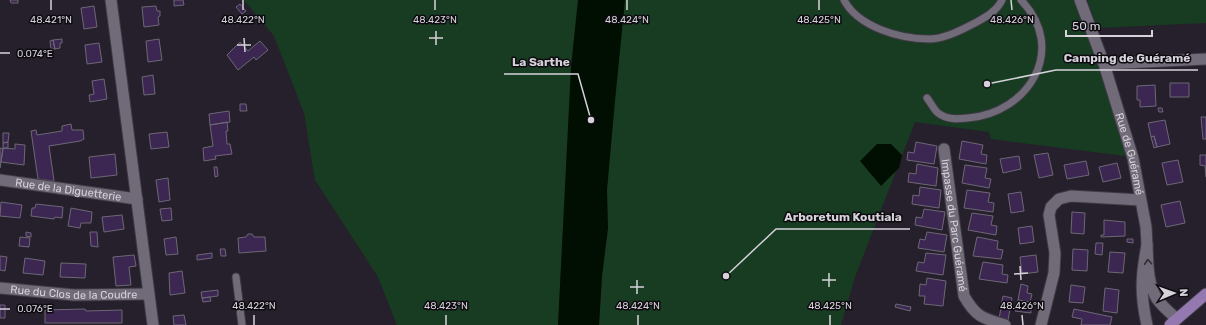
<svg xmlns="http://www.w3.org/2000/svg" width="1206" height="325" viewBox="0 0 1206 325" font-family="Rubik,sans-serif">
	<rect width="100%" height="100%" fill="#26202c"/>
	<path fill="#173c22" d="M244 0H1080L1133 157 991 139 989 132 915 122 855 277 841 325H599L602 276 608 228 564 216 558 325H397L378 277 315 180 304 113 274 36Z
		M1087 0H1206V23L1098 28Z"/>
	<path fill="#000f02" d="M578 0H625L615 101 607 190 608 228 602 276 599 325H558L571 67Z
		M877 144H891L902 155 899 168 881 186 860 161Z"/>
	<path fill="#3c2752" stroke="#6d6775" d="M10 0H18V3H11Z
		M174 0H183L184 5 174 6Z
		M240 4 246 11 242 14 236 7Z
		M94 6 97 27 84 29 81 8Z
		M156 6 157 11H160V16L158 17 159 25 144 27 142 7Z
		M62 39V43H60V48L55 49 53 40Z
		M159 39 162 60 148 62 146 41Z
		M53 40 55 49H51L50 41Z
		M260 41 268 50 256 60 254 57 238 70 227 55 240 42 248 51Z
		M99 43 102 62 87 64 85 45Z
		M153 75 155 94 144 95 142 77Z
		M104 79 107 99 90 102 89 95 94 94 92 81Z
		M1170 83H1189V97H1170Z
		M1155 85 1156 106 1140 107V100H1137V86Z
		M240 104H246L247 111H240Z
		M1158 108H1162L1163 112H1159Z
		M229 111 230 122 210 125 209 114Z
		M1201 117H1206V139H1203Z
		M1165 120 1170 144 1157 147 1154 136 1151 137 1148 123Z
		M227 122 228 131H226L227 144H230L232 154 215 156 216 159 204 161 203 148 213 146 210 125Z
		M71 124 72 130H83L84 139 80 141 49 146 54 181 38 179 31 131 36 130 37 135 62 131V126Z
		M167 132 169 147 151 149 149 134Z
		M3 133H9L8 142 3 143Z
		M1154 136 1157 147 1154 148 1151 137Z
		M962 141 983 145 981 154 987 155 986 164 959 159Z
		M8 142V148H3V143Z
		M916 142 937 146 934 164 907 160 908 152 914 153Z
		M15 144 25 145 24 165 1 162 3 148 15 149Z
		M0 148 3 149 0 168Z
		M1048 153 1053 175 1039 178 1034 155Z
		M115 154 117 175 91 178 89 157Z
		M1200 155H1206V177L1205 166 1200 165Z
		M1019 156 1021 169 1003 173 1000 159Z
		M1178 160 1183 182 1167 185 1162 163Z
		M1086 161 1089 175 1067 179 1064 165Z
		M1117 163 1121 178 1103 182 1099 167Z
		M917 164 938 168 936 186 908 182 909 173 916 174Z
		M965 165 987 168 985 178 991 179 989 188 962 183Z
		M214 167H217L218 176 215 177Z
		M168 178 170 200 159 202 156 180Z
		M920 187 941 190 939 208 912 204 913 195 919 196Z
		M967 190 990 193 988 202 994 203 993 212 964 208Z
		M1021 192 1024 211 1011 213 1008 194Z
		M1180 201 1185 223 1166 227 1161 205Z
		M1 202 22 205 20 218 0 216Z
		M36 204 63 207 62 218 55 217 54 219 31 216 32 208H35Z
		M71 208 92 212 91 223H81L80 228 68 226Z
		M171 208 172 220 162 221 160 209Z
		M924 209 945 212 942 230 915 225 916 217 922 218Z
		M1072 212 1085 213 1084 234 1071 233Z
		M972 213 993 216 991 225 997 226 996 235 968 230Z
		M122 215 124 229 104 232 102 217Z
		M1104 220 1125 222V236L1101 237V235H1104Z
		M1032 226 1034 242 1020 244 1018 228Z
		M26 232 31 233V237L26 236Z
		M90 232H97L98 247 91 246Z
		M927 232 947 235 944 252 918 248 920 239 925 240Z
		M248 234H252L254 237H265L266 251 239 253 238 238 246 237Z
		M20 237 30 238 29 247 19 246Z
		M176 237 178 254 166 255 164 239Z
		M977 237 998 241 997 249 1003 250 1001 259 973 256Z
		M1127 239H1133V243L1127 242Z
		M1096 243H1103L1102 255 1095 254Z
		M220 249H225L226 256H221Z
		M1073 249 1088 250 1087 271 1072 270Z
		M1110 252 1125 253 1123 273 1108 272Z
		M212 253V258L197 260V255Z
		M926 253 946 255 943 275 916 271 918 262 924 263Z
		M134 255 136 266 129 267 131 285 116 286 113 257Z
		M1036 255 1038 272 1022 274 1020 257Z
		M0 256 7 257 5 271 0 270Z
		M25 258 45 261 43 275 23 273Z
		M983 262 1003 265 1002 274 1008 275 1007 283 979 279Z
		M61 263 86 264 85 278 60 277Z
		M182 271 185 293 170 295 169 273Z
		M927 278 946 281 943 306 924 304 925 296H919L920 284 926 285Z
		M1021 284 1028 286 1027 293 1032 294 1030 302 1018 300Z
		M1071 285 1085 287 1083 303 1069 302Z
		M1105 288 1119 290 1117 313 1103 311Z
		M218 290V296L202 298 201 292Z
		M1003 296 1012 298 1008 320 999 319Z
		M210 297 211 301 203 302 202 298Z
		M1018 300 1031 302V313L1015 311Z
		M896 304 911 307 910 311 895 307Z
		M0 305H5V318H0Z
		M85 309 86 311 122 310V323H45V310Z
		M1074 309 1112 317 1110 325H1081L1082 319 1072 317Z
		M184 315 186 325H174L173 316Z"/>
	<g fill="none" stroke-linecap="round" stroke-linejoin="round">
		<defs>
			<path id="service" d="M844 0C858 27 900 39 929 39 945 39 961 30 975 23 986 17 997 11 1002 0
				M927 98C931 103 934 110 938 113 947 120 958 119 968 118 1029 113 1068 49 1021 0
				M236 277 242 325"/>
			<g id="minor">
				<path id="s1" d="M1080 0 1104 64 1133 158 1146 227 1147 245"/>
				<path d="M1104 64 1206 59"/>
				<path id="s2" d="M944 149 964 296C976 317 982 318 1005 325"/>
				<path id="s3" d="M0 180 137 199"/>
				<path id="s4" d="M0 288 74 295 148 294"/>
				<path d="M1041 325 1054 273 1055 253 1049 215 1051 207 1059 199 1071 196 1140 200"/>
				<path d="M1147 325C1140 294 1141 276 1147 245 1148 262 1147 283 1157 299 1162 306 1170 313 1177 319"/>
			</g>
			<path id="tertiary" d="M111 0 153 325"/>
			<path id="primary" d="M1170 325 1206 294"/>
		</defs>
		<use href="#service" stroke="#3f3a44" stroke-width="9"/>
		<use href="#minor" stroke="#3f3a44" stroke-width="13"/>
		<use href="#tertiary" stroke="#3f3a44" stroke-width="13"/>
		<use href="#primary" stroke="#3f3a44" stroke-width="13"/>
		<use href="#service" stroke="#716b79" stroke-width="7"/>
		<use href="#minor" stroke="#716b79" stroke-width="11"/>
		<use href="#tertiary" stroke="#716b79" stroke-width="11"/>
		<use href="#primary" stroke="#9479b1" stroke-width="11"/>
	</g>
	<defs><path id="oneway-chevron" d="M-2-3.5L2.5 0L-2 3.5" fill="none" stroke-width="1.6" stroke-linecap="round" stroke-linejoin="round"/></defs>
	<use stroke="#302d35" href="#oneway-chevron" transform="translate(1148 262) rotate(-94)"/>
	<path fill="none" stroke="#d6d2da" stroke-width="1.5" d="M51 0V10M243 0V10M435 0V10M627 0V10M819 0V10M1011 0 1012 10M436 31V45M244 38 245 52M429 38H443M237 45H251M0 53H10M1020 266 1021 280M829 273V287M1014 274 1028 273M637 280V294M822 280H836M630 287H644M0 309H10M254 315V325M446 315V325M638 315V325M830 315V325M1022 315 1023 325"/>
	<g text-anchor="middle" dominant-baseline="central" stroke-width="3" stroke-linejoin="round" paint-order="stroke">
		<g font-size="11" fill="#d6d2da" stroke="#0d0b10">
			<text stroke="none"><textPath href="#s1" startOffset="162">Rue de Guéramé</textPath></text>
			<text stroke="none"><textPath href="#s3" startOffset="69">Rue de la Diguetterie</textPath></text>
			<text stroke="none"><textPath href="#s2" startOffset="77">Impasse du Parc Guéramé</textPath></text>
			<text stroke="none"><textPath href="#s4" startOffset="74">Rue du Clos de la Coudre</textPath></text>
		</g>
	</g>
	<g font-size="10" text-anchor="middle" fill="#d6d2da" stroke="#0d0b10" stroke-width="3" stroke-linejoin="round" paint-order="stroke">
		<text x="51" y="23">48.421°N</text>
		<text x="243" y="23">48.422°N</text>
		<text x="435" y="23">48.423°N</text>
		<text x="627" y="23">48.424°N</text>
		<text x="819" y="23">48.425°N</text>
		<text x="1012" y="23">48.426°N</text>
		<text x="35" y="57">0.074°E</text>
		<text x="254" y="309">48.422°N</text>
		<text x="446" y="309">48.423°N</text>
		<text x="638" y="309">48.424°N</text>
		<text x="830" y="309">48.425°N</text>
		<text x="1022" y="309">48.426°N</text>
		<text x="35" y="312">0.076°E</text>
	</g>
	<path fill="none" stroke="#d6d2da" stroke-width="1.5" d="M987 84L1056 70H1198M591 120L578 74H504M726 276L776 229H910"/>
	<g fill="#d6d2da" stroke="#0d0b10" stroke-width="1.5">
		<circle cx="987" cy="84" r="4"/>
		<circle cx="591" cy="120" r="4"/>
		<circle cx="726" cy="276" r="4"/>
	</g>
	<g font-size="12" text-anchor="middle" font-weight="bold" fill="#d6d2da" stroke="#0d0b10" stroke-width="3" stroke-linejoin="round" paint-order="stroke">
		<text x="1127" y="62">Camping de Guéramé</text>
		<text x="541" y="66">La Sarthe</text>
		<text x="843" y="221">Arboretum Koutiala</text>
	</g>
	<g transform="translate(1174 293) rotate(88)" stroke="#0d0b10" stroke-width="3" paint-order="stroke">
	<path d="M0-3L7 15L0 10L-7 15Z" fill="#d6d2da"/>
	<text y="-6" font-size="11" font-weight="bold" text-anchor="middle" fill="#d6d2da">N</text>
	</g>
	<path d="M1066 30v6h86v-6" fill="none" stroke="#d6d2da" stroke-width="2"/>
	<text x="1072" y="30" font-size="12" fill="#d6d2da" stroke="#0d0b10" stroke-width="3" paint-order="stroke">50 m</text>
</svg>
